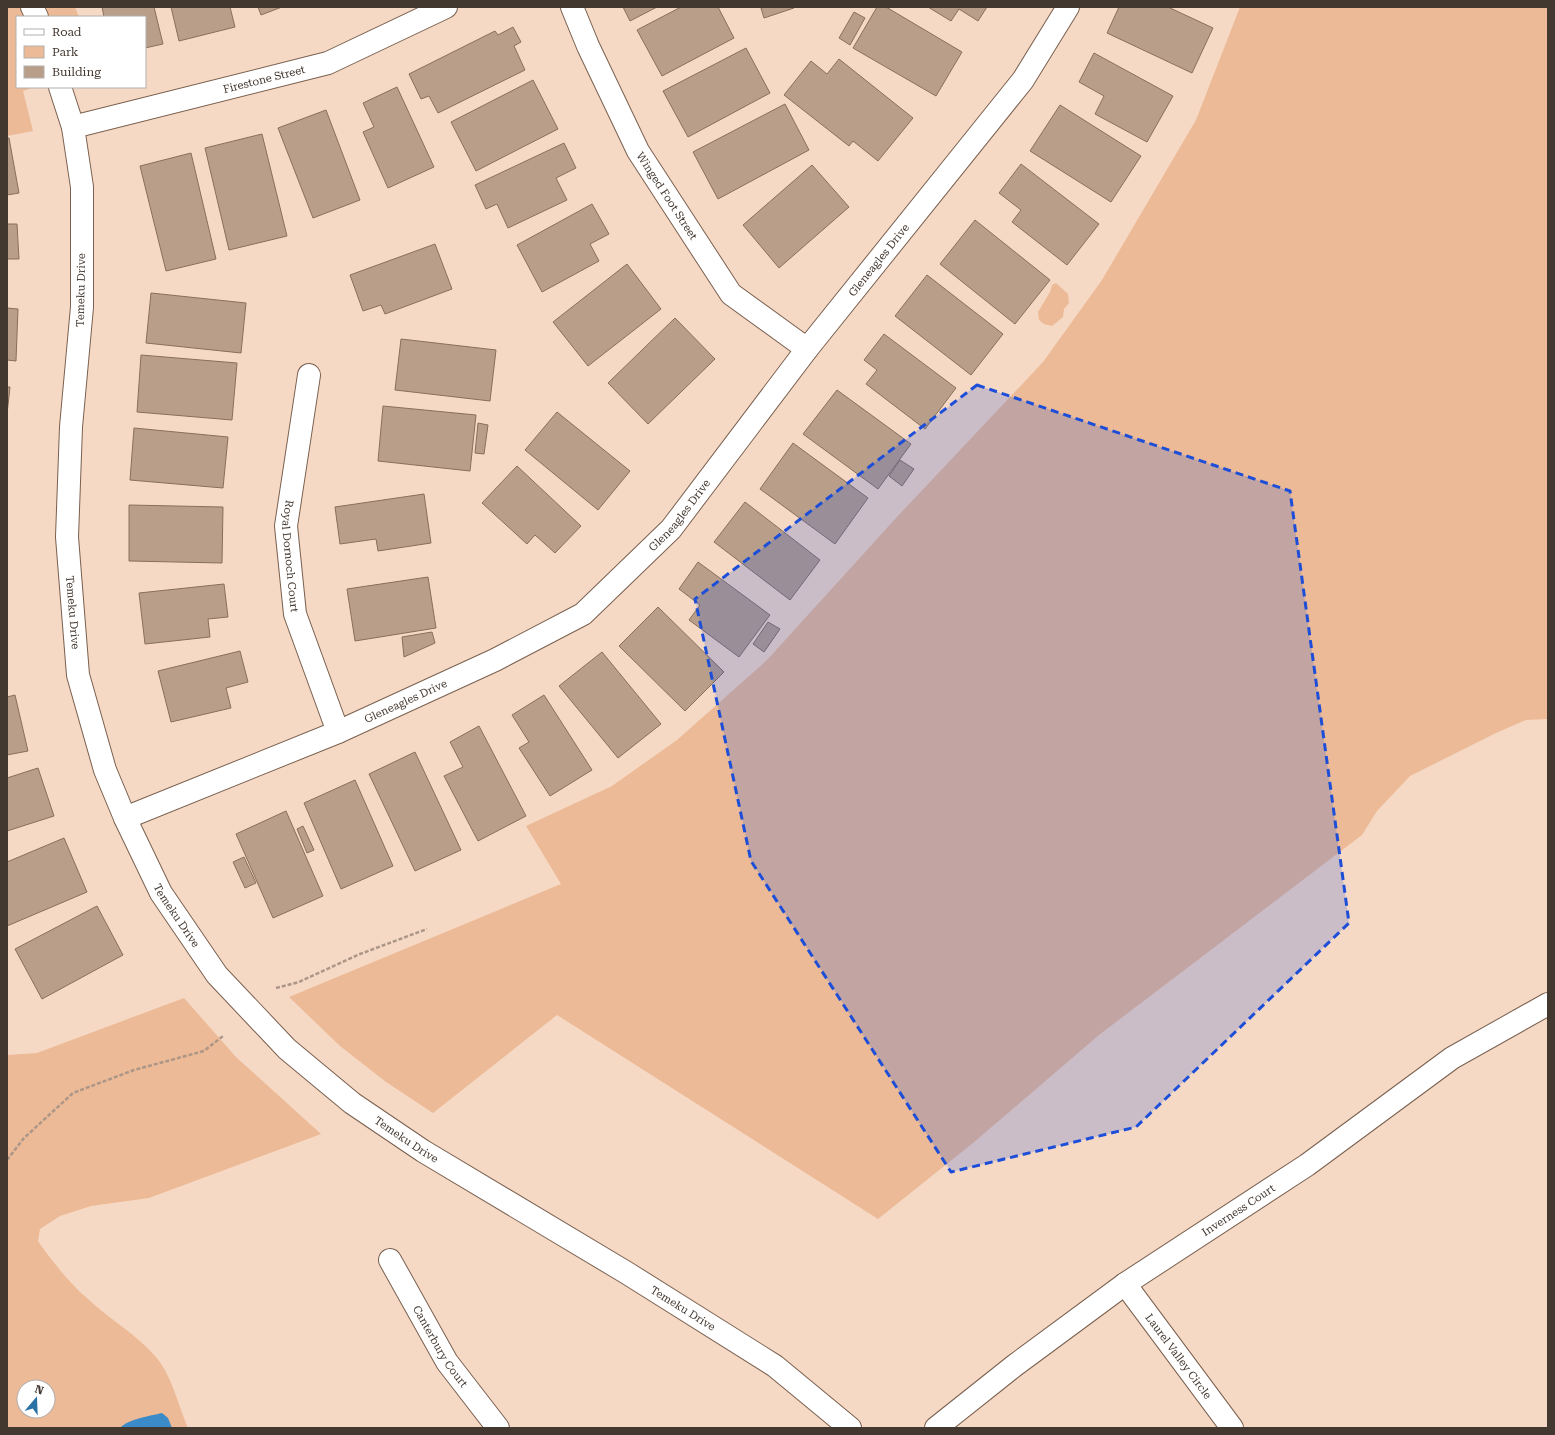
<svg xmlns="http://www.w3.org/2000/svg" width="1555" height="1435" viewBox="0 0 1555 1435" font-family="'Roboto Serif',serif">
	<rect width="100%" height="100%" fill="#f6d9c5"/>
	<path fill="#ecba96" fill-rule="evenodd" d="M7 7H75L79 17H17V87H34L23 91 33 131 7 136Z
		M1240 7H1548V719L1526 720 1496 733 1410 776 1377 811 1362 835 1099 1035 973 1143 878 1219 557 1015 433 1113 386 1082 340 1046 289 997 561 884 526 826 612 786 677 740 767 660 896 518 1043 362 1102 280 1196 120Z
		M1056 283 1068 294 1069 303 1064 309 1063 317 1052 326 1044 324 1039 320 1038 312 1050 292 1052 285Z
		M184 998 236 1057 321 1134 149 1198 91 1206 60 1216 40 1229 38 1241C51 1260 71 1285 88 1299 109 1319 136 1334 155 1356 171 1373 179 1407 188 1428H7V1055L37 1053ZM24 1387H48V1411H24Z"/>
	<path fill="#3b8bc8" d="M162 1413 168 1418 172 1428H120C128 1419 150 1416 162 1413Z"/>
	<path fill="#b99e8a" stroke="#886f5d" d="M102 7H154L163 44 145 48V17H104Z
		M171 7H230L235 27 179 41Z
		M258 7H282L261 15Z
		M623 7H657L630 21Z
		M681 7H718L734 38 662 76 637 30Z
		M765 7H794V8L764 18 761 8Z
		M877 7H886L962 52 936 96 853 48Z
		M928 7H987L978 21 959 9 951 21Z
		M1119 7H1168L1213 28 1192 73 1107 33Z
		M854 12 865 18 850 45 839 38Z
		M513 27 521 42 514 46 525 70 438 113 429 96 421 99 409 74 495 31 498 35Z
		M746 48 770 93 688 137 663 91Z
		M1094 53 1173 96 1147 142 1095 114 1104 96 1079 82Z
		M839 59 913 118 878 161 853 141 849 146 784 95 811 61 827 74Z
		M533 80 558 129 476 171 451 122Z
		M397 87 434 167 388 188 363 132 374 127 363 103Z
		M785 104 809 150 718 199 693 152Z
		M1060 105 1141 156 1111 202 1030 151Z
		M326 110 360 200 313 218 278 128Z
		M262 134 287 236 229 250 205 148Z
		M7 138H9L19 193 7 195Z
		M564 143 576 168 556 178 567 200 508 228 497 204 486 209 475 185Z
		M191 153 216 259 166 271 140 166Z
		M1021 164 1099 224 1067 265 1012 222 1021 210 999 193Z
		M812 165 849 207 779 268 743 225Z
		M592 204 609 234 590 244 599 261 542 292 517 245Z
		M975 220 1050 280 1015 324 940 264Z
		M7 224H17L19 259H7Z
		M435 244 452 289 385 314 381 305 363 311 350 275Z
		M627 264 661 309 588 366 553 322Z
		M927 275 1003 334 971 375 895 316Z
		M151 293 246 303 241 353 146 343Z
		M7 308 18 309 16 361 7 360Z
		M675 318 715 359 648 424 608 383Z
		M884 334 956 388 925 429 866 384 877 370 864 360Z
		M401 339 496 350 490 401 395 390Z
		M141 355 237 363 232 420 137 412Z
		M7 387H10L7 414Z
		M837 390 911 444 878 489 803 434Z
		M383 406 476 415 470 471 378 461Z
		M557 412 630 471 598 510 525 450Z
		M478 423 488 425 484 454 475 453Z
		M134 428 228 437 223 488 130 480Z
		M793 443 868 498 835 544 760 489Z
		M900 460 914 469 902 486 889 476Z
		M517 466 581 526 555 553 535 535 527 544 482 503Z
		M424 494 431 543 378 551 376 539 340 544 335 507Z
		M745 502 820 560 790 600 714 542Z
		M129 505 223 507 222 563 129 561Z
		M698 562 770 615 739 657 689 620 700 605 679 589Z
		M428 577 436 628 355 641 347 589Z
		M224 584 228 617 208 619 210 637 145 644 139 593Z
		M658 607 724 672 685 711 619 646Z
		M768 622 780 629 764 652 753 644Z
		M432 632 435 643 404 657 402 637Z
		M240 651 248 682 226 688 231 708 171 722 158 671Z
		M602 652 661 724 618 758 559 686Z
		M15 695 28 751 7 755V697Z
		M544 695 592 770 550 796 519 748 529 742 512 715Z
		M479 726 526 816 478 841 444 776 463 767 450 742Z
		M415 752 461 850 415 871 369 774Z
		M38 768 54 816 7 831V778Z
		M355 780 393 866 341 889 304 803Z
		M286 811 323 896 273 918 236 834Z
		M303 826 314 850 307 853 297 829Z
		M64 838 87 892 7 926V862Z
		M244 857 256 883 245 888 233 862Z
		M97 906 123 955 42 999 15 949Z"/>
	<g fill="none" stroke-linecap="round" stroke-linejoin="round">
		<defs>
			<g id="minor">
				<path id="s1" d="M572 7 588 46 638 151 731 294 807 349"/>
				<path id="s2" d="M73 127 328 63 446 7"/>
				<path id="s3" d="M309 375 286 526 295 614 338 732"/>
				<path id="s4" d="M125 818 338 732 495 660 583 614 671 529 807 349 1023 80 1068 7"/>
				<path id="s5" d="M390 1260 447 1362 498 1428"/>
				<path id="s6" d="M1125 1284 1232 1428"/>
				<path id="s7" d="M936 1428 1014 1366 1125 1284 1307 1165 1452 1058 1548 1004"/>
			</g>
			<g id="tertiary">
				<path d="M32 7 37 17"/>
				<path id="s8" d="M60 87 73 127 82 187V307L71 427 67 537 78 675 105 770 125 818 161 893 217 975 287 1049 352 1103 423 1151 627 1273 775 1366 850 1428"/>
			</g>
		</defs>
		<use href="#minor" stroke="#79604f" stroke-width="24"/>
		<use href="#tertiary" stroke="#79604f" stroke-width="24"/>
		<path stroke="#ac9687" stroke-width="2.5" stroke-dasharray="4 2" stroke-linecap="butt" d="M276 988 299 982 360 954 427 929
			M7 1160 24 1138 73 1093 134 1070 204 1051 223 1036"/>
		<use href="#minor" stroke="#fff" stroke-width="22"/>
		<use href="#tertiary" stroke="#fff" stroke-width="22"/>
	</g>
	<path fill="#1d4ed8" fill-opacity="0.2" stroke="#1d4ed8" stroke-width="3" stroke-dasharray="8 5" stroke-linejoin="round" d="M977 385 1290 491 1349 923 1136 1127 951 1172 751 861 695 599Z"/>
	<g text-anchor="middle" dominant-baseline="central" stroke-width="3" stroke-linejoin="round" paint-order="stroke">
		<g font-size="11" fill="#433830" stroke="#fff">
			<text stroke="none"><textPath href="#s2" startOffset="197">Firestone Street</textPath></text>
			<text stroke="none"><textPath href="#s1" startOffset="212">Winged Foot Street</textPath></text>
			<text stroke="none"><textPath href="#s4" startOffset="964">Gleneagles Drive</textPath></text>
			<text transform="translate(81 290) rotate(-89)">Temeku Drive</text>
			<text stroke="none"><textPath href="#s4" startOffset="640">Gleneagles Drive</textPath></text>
			<text stroke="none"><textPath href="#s3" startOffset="183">Royal Dornoch Court</textPath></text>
			<text stroke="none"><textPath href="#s8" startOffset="529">Temeku Drive</textPath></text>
			<text stroke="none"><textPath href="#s4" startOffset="304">Gleneagles Drive</textPath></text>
			<text stroke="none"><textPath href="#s8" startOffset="853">Temeku Drive</textPath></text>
			<text stroke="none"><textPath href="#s8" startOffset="1177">Temeku Drive</textPath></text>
			<text stroke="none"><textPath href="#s7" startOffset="373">Inverness Court</textPath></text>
			<text stroke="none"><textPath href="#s8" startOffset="1501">Temeku Drive</textPath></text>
			<text stroke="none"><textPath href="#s5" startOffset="100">Canterbury Court</textPath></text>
			<text stroke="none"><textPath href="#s6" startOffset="90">Laurel Valley Circle</textPath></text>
		</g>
	</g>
	<rect width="1555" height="1435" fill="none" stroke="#433830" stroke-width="16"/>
	<rect x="16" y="16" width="130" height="72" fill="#ffffff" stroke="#b4afac"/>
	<rect x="24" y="29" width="20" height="6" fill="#ffffff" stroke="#b4afac"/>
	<text x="52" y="36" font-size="12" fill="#433830">Road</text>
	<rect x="24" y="46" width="20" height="12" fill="#ecba96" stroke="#b4afac"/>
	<text x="52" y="56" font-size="12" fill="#433830">Park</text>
	<rect x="24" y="66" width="20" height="12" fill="#b99e8a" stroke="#b4afac"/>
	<text x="52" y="76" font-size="12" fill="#433830">Building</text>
	<g transform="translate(36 1399) rotate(19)"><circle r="19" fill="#ffffff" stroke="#b4afac"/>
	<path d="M0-3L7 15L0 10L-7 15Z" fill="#2a71a5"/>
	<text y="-6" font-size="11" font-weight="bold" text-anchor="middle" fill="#433830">N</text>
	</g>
</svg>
